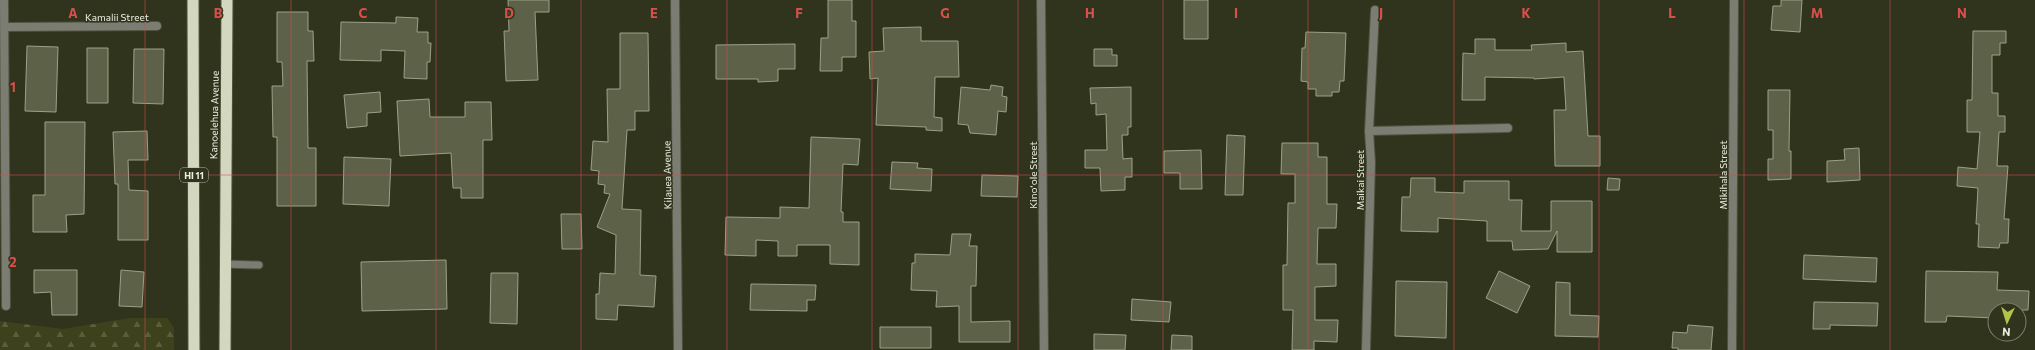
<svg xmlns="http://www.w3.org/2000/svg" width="2035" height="350" viewBox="0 0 2035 350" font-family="Commissioner,sans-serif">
	<defs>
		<pattern id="forest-firs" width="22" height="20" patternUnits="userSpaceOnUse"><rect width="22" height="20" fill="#3d421c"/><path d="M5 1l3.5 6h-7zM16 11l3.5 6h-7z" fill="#595e3d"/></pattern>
	</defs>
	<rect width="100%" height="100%" fill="#31341d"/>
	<path fill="url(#forest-firs)" d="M130 318H167L174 328V350H0V321L63 329Z"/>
	<path fill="#5c6148" stroke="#9ca186" d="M508 0H549V12H535L538 80 506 81 504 31H509Z
		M828 0H852V21H856V57H842V71H820L821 38H828Z
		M1184 0H1208V39H1184Z
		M1781 0H1802L1800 32 1771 30 1773 6H1781Z
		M277 12H308V31H313L314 61H307L308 148H316V206H277V137H273L272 86H283L282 62H277Z
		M396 17 418 18 417 32H428V43H431L430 62H427V79L404 78 405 51 381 50V61L340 60 341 22 396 23Z
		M921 27V41H958L959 77H935L934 117 942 118V131L926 130V127L876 125 878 78 870 79 869 52 884 51 883 28Z
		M1973 31H2006V43H2000V55H1992V93H1998V116H2005V132H1999L1997 166H2008L2004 219H2009L2008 243H2000L1999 248 1978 247 1979 224H1976L1978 188 1957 186 1958 167 1977 169 1980 132H1967V100H1972Z
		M1306 32 1346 33 1344 81H1340L1339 92H1332V96H1316V89H1308V82L1301 81 1302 48H1305Z
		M620 33H648L649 111H635V130H627L622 209 641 210 640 275 656 276 654 307 618 305 617 320 596 319V294H599L600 273 615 274 616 235 597 227 610 194 604 193 605 185 598 184 599 171 591 170 593 141 608 142 607 89H620Z
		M1475 39H1495V50H1532L1531 45 1566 43V52L1583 51 1588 136H1600V166H1555L1554 110H1566L1564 77 1534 79V78L1485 77V100H1462L1463 53 1475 54Z
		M795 44V69H778V81L758 82V79H716V45Z
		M27 46 58 47 56 112 25 111Z
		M87 48H108V103H87Z
		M134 49H164L163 104 133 103Z
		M1094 49H1112V55H1117V66H1094Z
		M991 85 1003 87 1002 96 1007 97 1006 112 998 111 996 135 970 133 968 125 958 124 961 87 990 90Z
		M1131 87V127H1128V135H1122L1123 159 1132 158V177H1125V190L1101 191 1100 168H1085V150H1107L1106 114 1096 115V103L1091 104 1090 88Z
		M1768 90H1790L1789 151H1791V179L1768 180V159H1773V130H1768Z
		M380 92 381 112 367 113V126L347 128 344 95Z
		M429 99 430 117H465V102H491L492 140H483V198H461V188H453L451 153 400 156 397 101Z
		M45 122H85L84 214 66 215 67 232H33V195H45Z
		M147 131 148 160H128L129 190 148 191V240H118V184H115L113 132Z
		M1227 135 1245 136 1243 195H1225Z
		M811 137 860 139 858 165 843 164 841 212H843V222H859V265L830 264V245H797V256H778V241L756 240V256L725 255 726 217 780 218V207L809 208Z
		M1282 143H1318V157H1327V204H1337L1336 228H1318L1317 264H1336V286L1315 287V320H1338L1337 342 1314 341V350H1292L1293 310H1283V265H1287L1288 203H1295V174H1281Z
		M1859 148 1860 180 1827 182V161L1845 160 1844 149Z
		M1201 150 1202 189H1180V173H1164V151Z
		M344 157 391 159 389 206 343 204Z
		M892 162 918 163 917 168 932 169 931 191 890 189Z
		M982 175 1018 176 1017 197 981 196Z
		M1411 178H1435V192L1464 193V181H1509V200H1522L1521 231H1551V201H1592V252H1557V231L1548 249 1513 250 1512 241H1487V221L1438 218V232L1401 231 1402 197H1410Z
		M1608 178 1620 179 1619 190H1607Z
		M561 214H581L582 249H562Z
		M952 234H971L969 246H977L976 286H971V322L1010 321V342H959V306L936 307 937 291 911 290 912 263H915V254L950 255Z
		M1804 255 1877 258 1876 282 1803 279Z
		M446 260 447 309 362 311 361 262Z
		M34 270H77V315H52L51 292 34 293Z
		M121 270 144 272 142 307 119 306Z
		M1499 271 1530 286 1517 313 1486 298Z
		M1926 271 1998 272 1997 290 2029 291 2028 310H1995V318L1947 316 1946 322H1925Z
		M491 273H518L517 324 490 323Z
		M1396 281 1447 282 1446 338 1395 336Z
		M1556 282 1570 283V315L1599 316 1598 337 1555 336Z
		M751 284 816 285 815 300H807V311L750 310Z
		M1132 299 1171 302 1169 322 1131 320Z
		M1814 302 1878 303 1877 326 1830 325V329H1813Z
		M1688 325 1713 327 1711 350H1678V348H1672L1673 332 1687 333Z
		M880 327H931V348H880Z
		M1094 334 1126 335 1125 350H1094Z
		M1172 335 1192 336V350H1171Z"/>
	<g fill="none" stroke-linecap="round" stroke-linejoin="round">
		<defs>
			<path id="service" d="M224 264 259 265"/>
			<path id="minor" d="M4 0 6 306
				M5 27 157 26
				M1369 131 1508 128
				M1366 350 1371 162 1369 131 1375 10
				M1732 350 1734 0"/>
			<path id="tertiary" d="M675 0 678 350
				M1041 0 1044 350"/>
			<path id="trunk" d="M193 0 194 350
				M225 350 227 0"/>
		</defs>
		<use href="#service" stroke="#4f523c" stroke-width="9"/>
		<use href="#minor" stroke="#4f523c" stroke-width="10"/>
		<use href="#tertiary" stroke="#4f523c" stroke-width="10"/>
		<use href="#trunk" stroke="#4f523c" stroke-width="13"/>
		<use href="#service" stroke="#7b7d72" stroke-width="7"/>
		<use href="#minor" stroke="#7b7d72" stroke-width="8"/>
		<use href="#tertiary" stroke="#7b7d72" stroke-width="8"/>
		<use href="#trunk" stroke="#d2d7be" stroke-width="11"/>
	</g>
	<path fill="none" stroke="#da4f4d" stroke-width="1" stroke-opacity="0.55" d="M145 0V350M291 0V350M436 0V350M581 0V350M727 0V350M872 0V350M1018 0V350M1163 0V350M1308 0V350M1454 0V350M1599 0V350M1744 0V350M1890 0V350M0 175H2035"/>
	<g text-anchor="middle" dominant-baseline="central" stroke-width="3" stroke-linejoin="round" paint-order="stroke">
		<rect fill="#31341d" stroke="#b2b6a5" stroke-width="1" x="180" y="168" width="28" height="14" rx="3"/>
		<g font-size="9" font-weight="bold" fill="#eaeddf">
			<text x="194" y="175">HI 11</text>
		</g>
		<g font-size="10" fill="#eaeddf" stroke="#31341d">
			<text x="117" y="17">Kamalii Street</text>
			<text transform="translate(214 115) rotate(-89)">Kanoelehua Avenue</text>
			<text transform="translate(667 175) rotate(-91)">Kilauea Avenue</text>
			<text transform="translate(1033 175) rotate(-90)">Kinoʻole Street</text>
			<text transform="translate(1723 175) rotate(-90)">Mikihala Street</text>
			<text transform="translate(1360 180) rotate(-90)">Maikai Street</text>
		</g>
	</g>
	<g font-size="13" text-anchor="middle" font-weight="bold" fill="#da4f4d" stroke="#31341d" stroke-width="3" stroke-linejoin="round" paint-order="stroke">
		<text x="73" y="18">A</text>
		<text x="218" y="18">B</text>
		<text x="363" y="18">C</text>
		<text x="509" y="18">D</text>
		<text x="654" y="18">E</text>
		<text x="799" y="18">F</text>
		<text x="945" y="18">G</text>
		<text x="1090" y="18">H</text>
		<text x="1236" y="18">I</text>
		<text x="1381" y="18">J</text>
		<text x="1526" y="18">K</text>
		<text x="1672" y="18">L</text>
		<text x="1817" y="18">M</text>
		<text x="1962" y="18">N</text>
		<text x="13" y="92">1</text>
		<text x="13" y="267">2</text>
	</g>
	<g transform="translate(2007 322) rotate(184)"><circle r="19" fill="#31341d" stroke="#7b7e6b"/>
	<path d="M0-3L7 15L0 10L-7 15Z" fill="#b4c24a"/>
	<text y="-6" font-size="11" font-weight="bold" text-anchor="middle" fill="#eaeddf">N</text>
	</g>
</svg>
